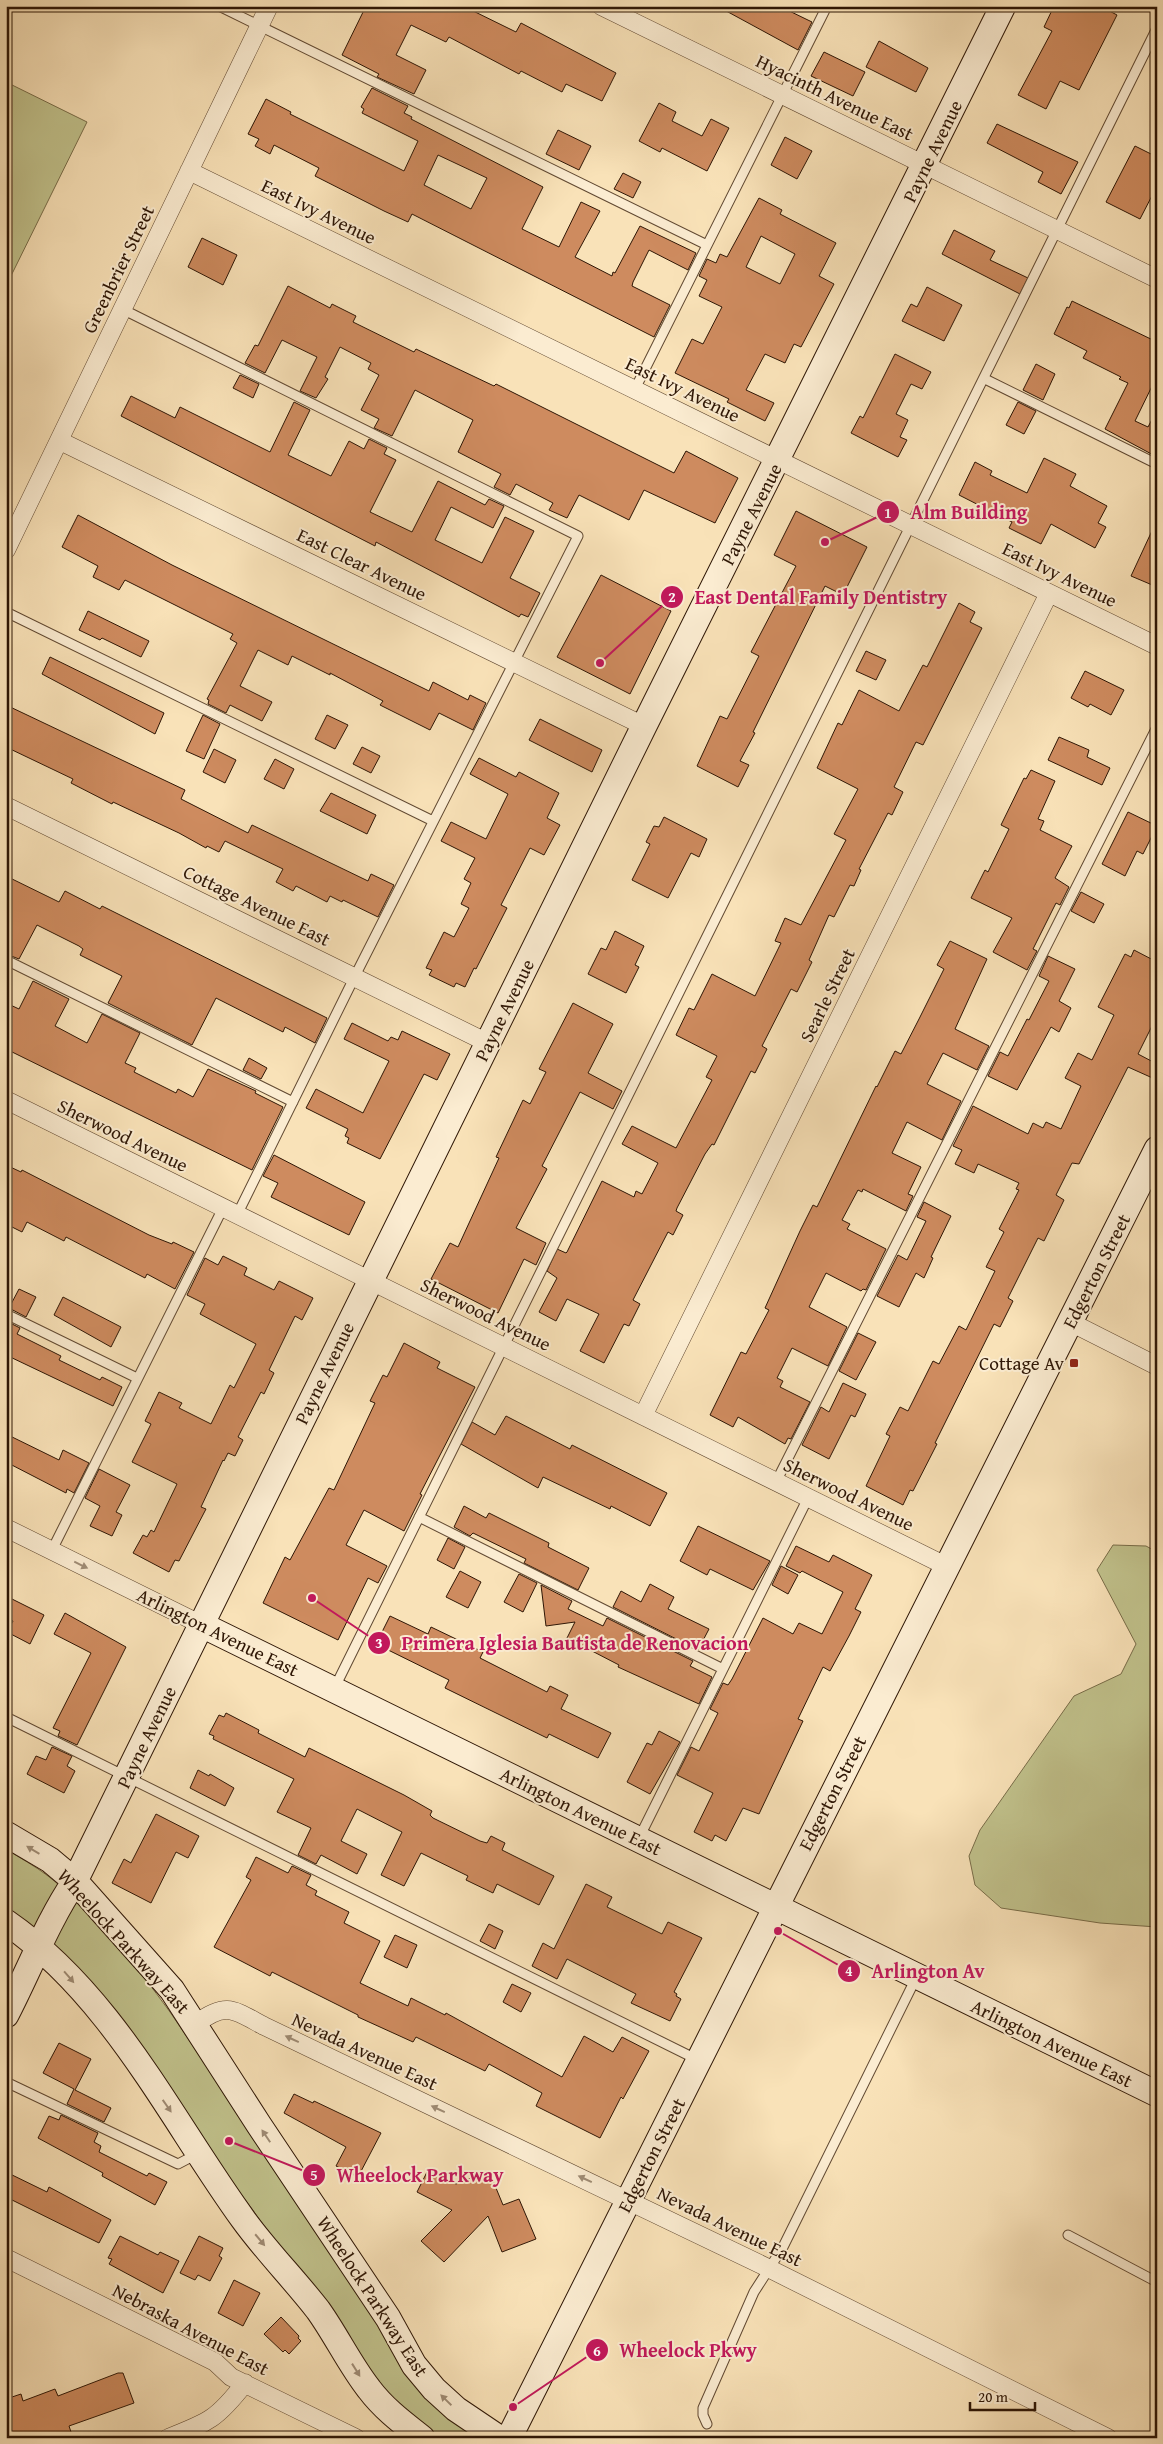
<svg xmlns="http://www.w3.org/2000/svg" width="1163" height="2444" viewBox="0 0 1163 2444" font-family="'Gentium Book Plus',serif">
	<rect width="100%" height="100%" fill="#f9e2b8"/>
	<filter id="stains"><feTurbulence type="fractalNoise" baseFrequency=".004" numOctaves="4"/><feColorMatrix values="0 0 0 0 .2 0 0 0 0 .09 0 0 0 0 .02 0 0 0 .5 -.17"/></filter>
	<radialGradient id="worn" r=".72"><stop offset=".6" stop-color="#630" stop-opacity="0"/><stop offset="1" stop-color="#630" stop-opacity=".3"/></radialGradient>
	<path fill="#c1c28c" stroke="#786c48" d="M6 82 87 122 6 286Z
		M1113 1545 1146 1546 1157 1552V1927L1100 1923 1001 1908 975 1885 969 1856 980 1830 1074 1696 1121 1674 1136 1644 1097 1570Z
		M6 1849C20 1858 35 1866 48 1876 97 1914 134 1963 170 2012L436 2405 474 2438H427L405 2422 247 2202 25 1922 6 1909Z"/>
	<path fill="#ce8b5f" stroke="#2e1605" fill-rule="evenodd" d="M366 6H463L516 32 521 23 616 73 602 101 566 84 562 92 521 71 519 74 449 37 446 42 411 25 396 55 426 70 414 94 377 77 379 74 342 55Z
		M717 6H779L812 22 798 50Z
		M1054 6H1100L1117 15 1079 90 1060 81 1046 109 1018 95 1052 31 1044 27Z
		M879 41 928 68 916 92 866 67Z
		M824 52 865 72 853 96 811 76Z
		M372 88 408 106 404 113 412 117 411 119 543 187 522 229 559 247 581 202 600 211 575 257 612 276 613 272 615 273 640 226 696 253 688 270 649 250 633 282 632 286 670 305 654 337 412 214 408 222 384 211 315 176 319 168 274 145 270 154 255 146 259 139 248 134 266 99 291 112 290 114 404 171 418 141 362 113 364 109 361 107ZM438 155 487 178 471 209 424 185Z
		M659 103 676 112 672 121 702 136 711 119 729 128 707 171 662 148 660 152 639 141Z
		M997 124 1078 162 1061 194 1038 182 1043 172 987 143Z
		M558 130 591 146 579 170 546 154Z
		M785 137 812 151 797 179 771 165Z
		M1135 146 1157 157V186L1140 219 1106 202Z
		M623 173 641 182 633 198 614 189Z
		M759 198 782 210 780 214 836 243 819 276 834 284 801 347 794 344 785 363 765 354 746 390 774 403 765 421 727 402 729 399 675 373 692 339 703 344 722 307 699 296 707 280 699 276 707 259 716 263 720 254 727 257ZM761 236 795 254 780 284 746 267Z
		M954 230 995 251 990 260 1028 278 1020 294 942 254Z
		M202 238 237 255 223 285 188 267Z
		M288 286 330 308 332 304 356 316 353 322 414 352 416 349 494 386 496 384 674 473 686 451 738 478 715 523 644 490 629 520 579 495 567 518 549 510 553 503 516 484 510 495 494 487 501 474 458 452 473 420 415 390 392 436 374 428 379 419 361 410 379 375 368 369 371 363 340 347 325 377 328 379 316 398 300 391 317 357 282 340 265 373 245 363 255 345 258 346Z
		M927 287 962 305 944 341 902 321 911 304 917 307Z
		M1072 301 1157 342V376L1135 421 1148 427 1157 410V457L1105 429 1128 383 1119 379 1121 377 1083 358 1087 351 1054 334 1067 307 1069 308Z
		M895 354 931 372 922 389 911 384 896 414 908 420 900 437 907 440 898 457 851 433 860 416 863 418Z
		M1036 364 1055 374 1043 400 1023 390Z
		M240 375 259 384 253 398 233 388Z
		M131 396 175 418 180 407 270 452 294 402 310 410 288 455 331 476 349 441 364 449 369 439 387 448 384 454 396 460 370 512 412 532 438 481 485 505 489 499 504 506 493 528 451 507 435 540 482 563 505 517 534 531 510 578 540 593 528 617 521 614 519 617 376 542 375 546 121 416Z
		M1018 402 1036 411 1024 434 1006 425Z
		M1044 458 1076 474 1070 486 1107 506 1098 523 1106 527 1095 548 1051 524 1041 544 1009 528 1012 522 959 495 975 462 992 471 990 475 1027 493Z
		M796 511 867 547 843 595 825 586 753 732 755 733 740 761 749 765 738 787 697 766 720 716 727 719 759 656 751 652 796 566 774 555Z
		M78 515 172 565 429 691 433 682 468 700 470 695 486 703 473 730 439 713 430 730 380 705 383 701 330 673V675L292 656 288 665 258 650 240 686 272 702 262 721 230 705 226 713 208 704 209 700 207 699 237 643 230 639 233 634 125 580 119 590 93 577 98 566 62 547Z
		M1157 520V587L1131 576Z
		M601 575 671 611 630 694 557 657Z
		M959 603 975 612 970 622 982 628 923 745 916 742 894 787 903 792 892 815 888 813 859 869 861 870 854 886 850 885 834 917 829 915 809 960 812 962 797 992 791 989 762 1046 767 1049 755 1073 751 1071 714 1145 712 1144 705 1154 677 1208 676 1211 683 1215 673 1235 668 1232 633 1300 640 1304 629 1326 624 1324 604 1363 580 1351 599 1314 567 1299 556 1321 539 1312 557 1278 547 1271 557 1249 566 1253 567 1252 602 1181 634 1197 636 1191 642 1194 658 1163 622 1144 632 1126 676 1148 712 1080 706 1077 717 1056 676 1035 689 1008 694 1010 712 974 755 996 781 943 775 941 785 918 801 925 846 840 834 834 858 789 817 768 838 723 842 725 859 690 899 711 923 665 927 667Z
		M88 611 149 641 141 657 102 638 100 640 79 630Z
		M866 651 886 660 876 680 856 671Z
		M50 657 164 713 155 734 42 674Z
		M1085 671 1124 690 1111 715 1090 704 1088 707 1071 698Z
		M6 705 185 790 181 799 248 833 252 825 368 881 371 874 394 885 378 917 343 900 342 902 330 896 327 902 296 886 293 891 276 882 283 869 225 841 219 852 207 846 206 848 179 833 113 802 112 804 71 783 73 779 6 747Z
		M203 715 220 724 204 759 186 751Z
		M327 715 348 725 335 749 315 739Z
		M540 719 602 750 592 772 529 740Z
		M1059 737 1089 750 1087 757 1110 768 1102 785 1048 760Z
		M362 747 380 756 371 773 353 764Z
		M214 749 236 760 225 783 203 772Z
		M479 758 516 777 519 772 559 793 547 818 560 825 544 855 530 848 501 905 507 908 476 969 474 968 465 987 456 983 454 987 429 975 432 970 426 968 444 932 454 937 469 908 461 904 471 883 464 879 475 858 441 841 451 822 486 839 508 794 470 774Z
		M275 759 294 769 284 789 264 779Z
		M1031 770 1055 781 1038 819 1044 821 1040 830 1072 846 1055 878 1069 887 1060 905 1056 903 1033 949 1037 951 1027 970 993 952 1012 918 971 898 985 870 988 872 1009 829 1001 825 1024 778 1026 779Z
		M331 793 376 815 367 834 320 811Z
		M1128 812 1157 826 1143 854 1137 851 1125 876 1102 864Z
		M664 817 707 839 699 857 691 853 668 898 632 880 650 844 646 842 654 826 659 827Z
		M6 876 59 902 65 891 100 909 102 906 327 1018 315 1043 285 1027 283 1032 216 998 192 1045 108 1003 122 976 80 955 83 949 79 946 37 925 19 959 6 954Z
		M1081 892 1104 904 1094 923 1071 911Z
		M615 931 644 946 635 965 639 967 626 993 588 974 601 948 606 950Z
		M950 941 987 959 955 1029 989 1046 977 1070 943 1053 927 1084 961 1101 942 1140 907 1122 892 1153 921 1167 908 1194 913 1196 906 1211 863 1189 862 1192 858 1190 842 1220 850 1224 847 1229 886 1249 866 1290 863 1289 861 1291 826 1273 809 1307 847 1327 828 1366 792 1348 777 1378 783 1381 780 1387 810 1402 791 1439 788 1438 785 1444 738 1417 733 1427 710 1415 741 1352 746 1354 769 1310 765 1308 800 1231 813 1205 817 1207 876 1086 877 1087 895 1051 901 1054 919 1019 944 969 937 965Z
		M1134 950 1157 962V1016L1138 1054 1157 1064V1080L1128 1067 1079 1164 1072 1163 1056 1195 1064 1200 1044 1241 1038 1238 1008 1298 1013 1301 1000 1327 994 1324 935 1443 937 1444 913 1491 910 1490 903 1505 866 1486 890 1436 886 1434 900 1407 908 1411 933 1361 939 1364 959 1326 966 1330 995 1271 986 1267 1004 1232 999 1229 1019 1190 1016 1189 1019 1183 978 1164 974 1173 955 1164 962 1150 953 1146 973 1106 1028 1134 1033 1123 1043 1128 1046 1122 1061 1129 1081 1086 1065 1078 1078 1053 1092 1060 1114 1015 1098 1007 1125 954 1131 957Z
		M1048 956 1075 969 1059 1001 1071 1008 1059 1032 1051 1027 1017 1090 988 1076 1000 1052 1008 1056 1027 1019 1029 1020 1049 981 1039 976Z
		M33 981 69 999 55 1026 87 1043 102 1014 140 1033 125 1063 136 1068 134 1072 176 1093 178 1089 193 1097 208 1069 256 1091 255 1093 283 1107 252 1170 6 1049V1003L19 1009Z
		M573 1003 613 1024 588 1073 622 1091 613 1109 580 1092 542 1166 547 1169 516 1228 546 1243 536 1265 524 1259 498 1313 431 1279 450 1243 458 1247 499 1158 496 1157 523 1100 530 1104 546 1072 539 1069Z
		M352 1023 388 1041 391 1037 398 1040 402 1031 450 1054 437 1080 424 1074 380 1159 347 1143 349 1138 345 1136 348 1129 306 1108 316 1089 363 1113 389 1061 344 1039Z
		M249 1058 267 1068 261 1079 243 1070Z
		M274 1155 365 1202 349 1235 271 1197 278 1183 263 1176Z
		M6 1165 21 1172 22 1170 149 1235 172 1244 173 1242 194 1252 175 1289 147 1274 145 1278 66 1237 64 1241 27 1222 22 1232 6 1224Z
		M924 1202 951 1216 931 1257 933 1258 924 1278 916 1273 899 1307 877 1296 898 1255 907 1260 926 1221 917 1217Z
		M223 1256 247 1268 244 1275 274 1290 279 1281 313 1298 302 1320 295 1316 269 1370 274 1373 264 1394 261 1392 238 1437 243 1440 235 1456 228 1453 224 1461 223 1460 201 1507 206 1509 179 1561 175 1560 169 1572 133 1553 143 1535 147 1537 151 1530 154 1532 177 1484 132 1462 151 1424 145 1421 159 1392 182 1403 179 1408 211 1424 230 1385 234 1388 256 1344 200 1314 205 1304 187 1295 205 1258 218 1265Z
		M19 1289 36 1297 26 1317 9 1308Z
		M63 1297 121 1327 111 1347 54 1315Z
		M6 1321 20 1328 17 1334 61 1356 59 1360 100 1380 102 1377 122 1387 113 1406 6 1355Z
		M858 1333 876 1342 856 1380 839 1371Z
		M404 1343 440 1362 437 1368 475 1387 420 1494 422 1495 404 1531 364 1510 346 1545 387 1566 378 1583 368 1578 338 1640 263 1603 285 1557 290 1560 329 1488 334 1490 375 1403 370 1401 383 1375 387 1377Z
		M843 1383 866 1394 855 1417 851 1415 829 1459 802 1445 821 1407 829 1412Z
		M506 1416 570 1449 572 1445 667 1493 650 1526 611 1506 610 1509 543 1477 538 1488 461 1444 472 1422 495 1435Z
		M6 1434 59 1460 63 1450 89 1463 74 1493 67 1489 66 1493 6 1462Z
		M99 1469 130 1485 116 1512 122 1515 112 1536 90 1526 100 1506 85 1498Z
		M464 1506 486 1518 489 1513 549 1543 548 1547 589 1568 578 1590 524 1563 526 1559 473 1533 470 1536 454 1527Z
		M698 1526 770 1561 753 1590 710 1569 707 1575 680 1561Z
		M448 1538 465 1547 454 1569 437 1560Z
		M796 1546 829 1562 833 1555 872 1575 855 1609 861 1612 849 1636 830 1671 823 1667 798 1719 803 1721 759 1814 743 1808 726 1841 715 1835 712 1841 694 1832 713 1793 677 1775 691 1747 699 1751 718 1713 710 1709 723 1683 728 1685 732 1679 763 1618 793 1634 799 1623 822 1634 843 1592 802 1571 800 1573 786 1566Z
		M781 1566 798 1575 788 1594 772 1585Z
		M460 1571 481 1582 468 1608 446 1597Z
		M519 1574 537 1583 523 1612 504 1602Z
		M650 1584 674 1597 668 1609 709 1629 698 1650 613 1607 621 1591 641 1602Z
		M541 1585 572 1601 568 1609 603 1626 607 1618 693 1661 690 1666 712 1677 699 1704 618 1667 619 1665 567 1638 575 1622 546 1626Z
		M6 1596 44 1615 30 1644 7 1632 13 1621 6 1617Z
		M65 1613 126 1647 77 1745 58 1736 60 1731 53 1728 91 1653 54 1634Z
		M390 1616 428 1634 431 1627 483 1652 480 1658 547 1692 550 1686 568 1695 561 1709 611 1733 598 1758 549 1734 547 1738 445 1688 449 1680 376 1644Z
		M226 1713 259 1730 258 1733 305 1757 309 1748 404 1795 432 1811 430 1815 433 1818 480 1841 487 1843 491 1836 505 1843 502 1850 554 1876 539 1905 497 1884 493 1893 466 1880 468 1876 421 1853 404 1886 381 1875 402 1832 357 1809 341 1841 367 1854 357 1874 321 1855 316 1864 298 1855 311 1828 277 1812 294 1779 213 1739 214 1736 209 1734 219 1715 224 1717Z
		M659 1731 680 1742 650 1794 627 1782 647 1743 652 1745Z
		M52 1747 72 1756 67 1766 75 1771 64 1793 27 1774 36 1756 46 1760Z
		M198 1770 209 1776 210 1774 234 1788 225 1806 190 1788Z
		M156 1814 199 1836 188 1858 176 1852 151 1903 112 1883 124 1859 131 1863Z
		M256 1857 288 1873 292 1866 311 1875 306 1885 317 1891 315 1895 349 1912 344 1923 380 1941 360 1983 408 2006 411 1998 445 2015 446 2013 562 2077 584 2036 613 2052 622 2037 649 2051 623 2099 621 2097 600 2138 536 2106 542 2093 489 2064 485 2071 416 2037 413 2042 358 2017V2015L272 1972 270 1976 214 1947 251 1880 246 1877Z
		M586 1884 612 1897 607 1907 662 1934 668 1922 702 1938 674 1992 677 1994 676 1996 681 1999 670 2021 631 2003 636 1994 567 1959 557 1979 532 1966 543 1943 554 1949Z
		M489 1924 503 1931 495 1949 480 1941Z
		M395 1935 417 1945 407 1968 384 1957Z
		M512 1984 531 1993 521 2012 503 2002Z
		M59 2043 91 2059 75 2090 111 2108 104 2122 67 2104 74 2089 43 2073Z
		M294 2094 313 2103 314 2101 381 2133 358 2177 336 2166 346 2147 284 2113Z
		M61 2115 98 2133 94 2142 101 2146 99 2152 147 2176 149 2173 167 2182 155 2205 102 2176 103 2173 38 2138 49 2116 59 2120Z
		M428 2170 456 2184 489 2171 503 2205 519 2199 536 2239 502 2252 488 2216 444 2262 421 2241 452 2210 417 2192Z
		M6 2172 47 2192 49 2187 111 2220 99 2243 6 2197Z
		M120 2236 158 2255 160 2252 179 2261 163 2293 109 2264 112 2259 108 2258Z
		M199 2236 223 2248 219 2256 222 2258 210 2281 198 2275 195 2280 180 2273Z
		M234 2280 260 2293 243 2326 218 2313Z
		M281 2317 299 2336 298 2338 301 2341 289 2354 285 2350 283 2352 264 2334Z
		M118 2373H123L134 2403 69 2426 73 2438H11L6 2425V2399L21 2394 23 2401 55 2389 58 2396Z"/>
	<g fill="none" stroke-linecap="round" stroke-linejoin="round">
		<defs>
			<path id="lane" d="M219 6 707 245
				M122 309 578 536 355 976 237 1215
				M985 379 1157 464
				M635 389 827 6
				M6 612 433 821
				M6 960 293 1102
				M6 1314 137 1378
				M776 1482 1157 727
				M419 1517 723 1669
				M52 1550 223 1208
				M334 1689C604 1133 887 584 1157 28
				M6 1717 698 2060
				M639 1838 808 1498
				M6 2082 178 2164 197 2154
				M1068 2235 1157 2282
				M707 2424 703 2415V2408L754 2292 783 2247 917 1976"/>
			<path id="street" d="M601 6 1157 279
				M189 171 1157 646
				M60 441 644 726
				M6 550 269 6
				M6 806 488 1043
				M6 1100 946 1566
				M1070 1322 1157 1366
				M643 1416 1049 593
				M6 1528 202 1625
				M196 2024C226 2001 234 2010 264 2026L768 2268 1108 2438
				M6 2258 215 2362 231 2377 356 2438
				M168 2438C209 2422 217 2419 245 2383"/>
			<path id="secondary" d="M202 1625 1157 2094
				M6 1834 50 1860 75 1881 172 1990 259 2125 388 2318 414 2365 434 2389 456 2409 499 2438
				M6 1922C112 1995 170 2118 243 2219 266 2251 294 2279 318 2310 336 2335 350 2365 369 2389 384 2409 403 2423 422 2438
				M6 2015C29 1971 47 1922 75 1881L644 726 1003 6
				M509 2438 1157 1149"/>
		</defs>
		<use href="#lane" stroke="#614932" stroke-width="11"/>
		<use href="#street" stroke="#614932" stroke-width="19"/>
		<use href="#secondary" stroke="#2e1605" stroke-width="27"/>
		<use href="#lane" stroke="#fbecd1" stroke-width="9"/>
		<use href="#street" stroke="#fbecd1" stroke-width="18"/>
		<use href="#secondary" stroke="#fbecd1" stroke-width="25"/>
	</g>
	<defs><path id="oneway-solid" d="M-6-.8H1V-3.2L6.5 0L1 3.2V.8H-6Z" transform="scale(1.25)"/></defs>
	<g fill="#9f8c75">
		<use href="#oneway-solid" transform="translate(81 1565) rotate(26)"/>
		<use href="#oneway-solid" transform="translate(33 1850) rotate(-149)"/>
		<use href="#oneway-solid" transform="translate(69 1977) rotate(49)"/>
		<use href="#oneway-solid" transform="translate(292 2039) rotate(-155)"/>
		<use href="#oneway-solid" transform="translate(167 2106) rotate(55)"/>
		<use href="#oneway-solid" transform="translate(438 2109) rotate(-155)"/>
		<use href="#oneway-solid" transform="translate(266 2136) rotate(-124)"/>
		<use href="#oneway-solid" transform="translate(585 2179) rotate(-155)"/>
		<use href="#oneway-solid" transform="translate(260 2240) rotate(50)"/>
		<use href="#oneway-solid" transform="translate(356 2370) rotate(58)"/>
		<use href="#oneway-solid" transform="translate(446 2400) rotate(-136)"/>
	</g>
	<rect fill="#8f2418" stroke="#fbecd1" stroke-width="2" x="1069" y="1358" width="10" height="10" rx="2.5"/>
	<g text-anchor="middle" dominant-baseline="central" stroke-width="4" stroke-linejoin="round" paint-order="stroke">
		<g font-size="19" fill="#2e1605" stroke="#fbecd1">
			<text transform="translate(835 97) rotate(26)">Hyacinth Avenue East</text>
			<text transform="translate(932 151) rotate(-64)">Payne Avenue</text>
			<text transform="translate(319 211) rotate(26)">East Ivy Avenue</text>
			<text transform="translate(118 269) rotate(-64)">Greenbrier Street</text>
			<text transform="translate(683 389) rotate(26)">East Ivy Avenue</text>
			<text transform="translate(751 514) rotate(-63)">Payne Avenue</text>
			<text transform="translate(362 564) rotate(26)">East Clear Avenue</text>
			<text transform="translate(1060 574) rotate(26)">East Ivy Avenue</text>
			<text transform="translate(257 905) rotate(26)">Cottage Avenue East</text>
			<text transform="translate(827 995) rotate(-64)">Searle Street</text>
			<text transform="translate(504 1010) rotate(-64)">Payne Avenue</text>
			<text transform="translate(123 1135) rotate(26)">Sherwood Avenue</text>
			<text transform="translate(1096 1271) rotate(-63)">Edgerton Street</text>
			<text transform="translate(486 1314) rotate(26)">Sherwood Avenue</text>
			<text transform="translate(324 1373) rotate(-64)">Payne Avenue</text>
			<text transform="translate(849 1494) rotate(26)">Sherwood Avenue</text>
			<text transform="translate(218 1632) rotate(26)">Arlington Avenue East</text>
			<text transform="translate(146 1737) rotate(-64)">Payne Avenue</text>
			<text transform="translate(832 1793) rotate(-63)">Edgerton Street</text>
			<text transform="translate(581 1811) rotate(26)">Arlington Avenue East</text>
			<text transform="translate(124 1941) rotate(48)">Wheelock Parkway East</text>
			<text transform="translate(1052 2043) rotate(26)">Arlington Avenue East</text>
			<text transform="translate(365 2051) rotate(25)">Nevada Avenue East</text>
			<text transform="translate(651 2155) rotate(-63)">Edgerton Street</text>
			<text transform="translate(730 2226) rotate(26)">Nevada Avenue East</text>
			<text transform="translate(373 2296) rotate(57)">Wheelock Parkway East</text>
			<text transform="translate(191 2329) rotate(28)">Nebraska Avenue East</text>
		</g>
		<g font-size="19" fill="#2e1605" stroke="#fbecd1" text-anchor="end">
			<text x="1064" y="1363">Cottage Av</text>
		</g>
	</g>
	<path fill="none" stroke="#c2185b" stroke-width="2" d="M825 542L888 512M600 663L672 597M312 1598L379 1643M778 1931L849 1971M229 2141L314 2175M513 2407L597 2350"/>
	<g fill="#c2185b" stroke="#fbecd1" stroke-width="2">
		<circle cx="825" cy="542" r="5"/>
		<circle cx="600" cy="663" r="5"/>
		<circle cx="312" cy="1598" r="5"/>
		<circle cx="778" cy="1931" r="5"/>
		<circle cx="229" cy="2141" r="5"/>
		<circle cx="513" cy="2407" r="5"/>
		<circle cx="888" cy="512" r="12"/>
		<circle cx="672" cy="597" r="12"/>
		<circle cx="379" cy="1643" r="12"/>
		<circle cx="849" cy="1971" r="12"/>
		<circle cx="314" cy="2175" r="12"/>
		<circle cx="597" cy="2350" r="12"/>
	</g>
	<g font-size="15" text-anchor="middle" font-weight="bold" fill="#fff">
		<text x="888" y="518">1</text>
		<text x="672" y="602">2</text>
		<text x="379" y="1648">3</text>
		<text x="849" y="1976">4</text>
		<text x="314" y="2180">5</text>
		<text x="597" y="2356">6</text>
	</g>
	<g font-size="20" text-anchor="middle" font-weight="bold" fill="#c2185b" stroke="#fbecd1" stroke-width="4" stroke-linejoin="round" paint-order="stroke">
		<text x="969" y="519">Alm Building</text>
		<text x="821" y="604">East Dental Family Dentistry</text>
		<text x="575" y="1650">Primera Iglesia Bautista de Renovacion</text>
		<text x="928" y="1978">Arlington Av</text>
		<text x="420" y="2182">Wheelock Parkway</text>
		<text x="688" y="2357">Wheelock Pkwy</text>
	</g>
	<rect width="1163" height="2444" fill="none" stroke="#f9e2b8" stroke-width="25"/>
	<rect x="8" y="8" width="1148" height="2429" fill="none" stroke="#2e1605" stroke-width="2.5"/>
	<rect x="12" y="12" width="1138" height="2419" fill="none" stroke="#2e1605"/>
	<path d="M970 2402v8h65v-8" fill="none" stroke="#2e1605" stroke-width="2.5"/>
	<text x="978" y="2402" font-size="15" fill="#2e1605" stroke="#fbecd1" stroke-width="4" paint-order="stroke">20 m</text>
	<rect width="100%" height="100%" filter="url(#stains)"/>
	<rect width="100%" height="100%" fill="url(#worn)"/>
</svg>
